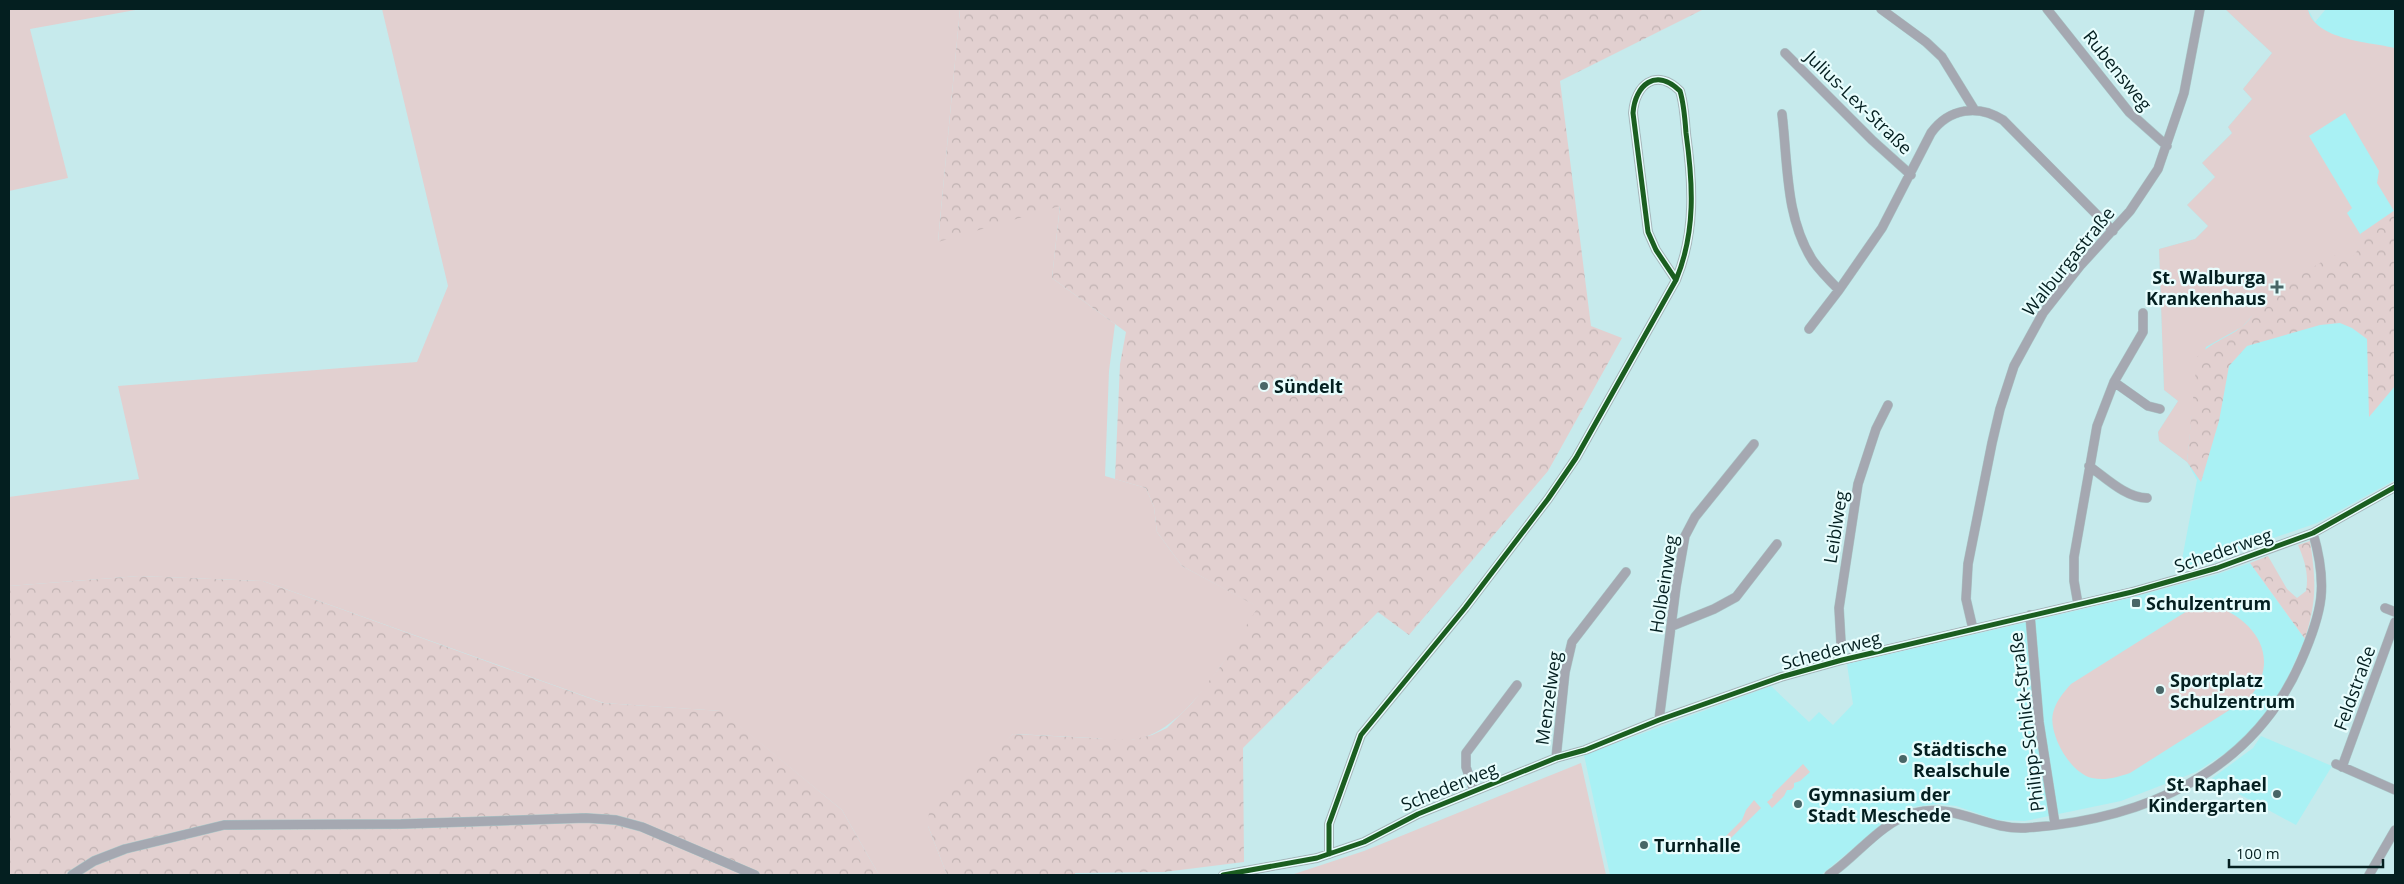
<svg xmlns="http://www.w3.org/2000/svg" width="2404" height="884" viewBox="0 0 2404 884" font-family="'Open Sans',sans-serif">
	<defs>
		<pattern id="forest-crowns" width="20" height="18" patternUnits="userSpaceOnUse" patternTransform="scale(1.25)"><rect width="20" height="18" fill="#e2d0d0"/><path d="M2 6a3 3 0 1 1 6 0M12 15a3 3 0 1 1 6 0" fill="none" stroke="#c0b2b2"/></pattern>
	</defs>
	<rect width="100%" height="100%" fill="#c6eaec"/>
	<path fill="#a9f1f4" d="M2225 9H2308L2315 22 2326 9H2395V480L2317 523 2180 570 2197 480 2187 462 2159 441 2158 432 2178 401 2164 390 2159 249 2195 239 2208 226 2187 205 2215 177 2202 163 2232 133 2228 127 2252 99 2243 89 2272 53Z
		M2250 563 2305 639 2284 686 2256 726 2229 751 2196 772 2121 801 2025 821 1997 820 1956 806 1939 804 1910 807 1886 821 1821 875H1610L1584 755 1771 686 1809 722 1819 712 1833 725 1853 704 1847 664 2126 599 2215 575Z
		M2261 736 2332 766 2296 825 2211 779 2253 748Z"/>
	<path fill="#e2d0d0" d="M9 9H141L30 29 68 178 9 191Z
		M382 9H960L938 241 1060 205 1052 278 1115 324 1109 371 1105 476 1146 488 1154 507 1157 532 1182 566 1259 607C1232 648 1185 736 1131 740 1119 741 1105 739 1093 738 1066 737 1039 735 1013 734L928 826 947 875H879L842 810 721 711 604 703 263 581 139 576 9 586V497L139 479 118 386 417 362 448 286Z
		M2225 9H2308C2314 40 2370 42 2395 48V210L2394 211 2377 183 2379 171 2345 113 2309 136 2352 208 2347 213 2365 242 2350 261 2344 259 2255 313 2242 327 2206 347 2195 387 2187 462 2159 441 2158 432 2178 401 2164 390 2159 249 2195 239 2208 226 2187 205 2215 177 2202 163 2232 133 2228 127 2252 99 2243 89 2272 53Z
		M2210 604C2253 617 2283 656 2250 697L2130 773C2117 777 2106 781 2092 778 2070 773 2048 734 2053 713 2056 701 2063 693 2071 684L2195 606Z
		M1581 763 1606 875H1291L1364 851Z
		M1803 764 1810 772 1800 781 1794 783V787L1791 790H1787L1784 796 1772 808 1767 802 1773 797 1772 795Z
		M1754 800 1761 808 1730 839 1728 837 1722 842V840L1742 820 1746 810Z"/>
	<path fill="url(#forest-crowns)" d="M960 9H1704L1560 81 1591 326 1622 338 1548 471 1409 635 1378 612 1243 748 1244 862 1164 872 1075 873V875H947L928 826 929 811 1013 734 1131 740 1152 735 1167 728 1192 703 1220 667 1258 607 1182 566 1157 532 1154 507 1146 488 1115 479 1120 364 1126 332 1052 278 1060 206 938 242Z
		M2395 210V386L2369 417 2367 339 2352 328 2340 323 2320 325 2247 346 2229 366 2219 421 2201 482 2187 462 2197 357C2217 335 2251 334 2258 301L2333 255 2350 260 2364 242 2360 234Z
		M2310 541C2316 581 2317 600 2305 639L2250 563 2268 556 2287 589 2297 598 2306 591C2309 575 2305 561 2298 545Z
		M139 576 263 581 603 703 722 711 842 810 879 875H9V586Z"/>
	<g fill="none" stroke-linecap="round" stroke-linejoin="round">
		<defs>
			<path id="street" d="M1881 9 1926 42 1942 57 1974 109
				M2047 9 2129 112 2167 146
				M1785 53 1872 140 1911 175
				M1782 114C1788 163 1785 218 1813 261 1821 272 1830 281 1839 290
				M1809 329 1839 290 1882 228 1931 133C1949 108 1978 104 2003 120L2113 231
				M2114 382 2148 406 2160 409
				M2089 466C2106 478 2126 498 2147 498
				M2078 604 2074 581V557L2097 426 2114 382 2143 332V313
				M2385 608 2395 612
				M2030 615 2039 722 2055 824
				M1672 626 1714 609 1736 597 1777 544
				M1973 629 1966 599 1968 564 1992 443 2000 409 2014 366 2043 313 2080 266 2130 211 2158 169 2184 93 2200 9
				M1842 660 1839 608 1858 484 1876 429 1888 405
				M1659 720 1676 587 1685 536 1695 517 1754 444
				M1556 758 1565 672 1572 642 1626 572
				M2336 764 2395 790
				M2342 767 2395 622
				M1474 791 1466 767V753L1517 685
				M1329 854V824L1361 735 1465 608 1548 499 1576 458 1676 280C1696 232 1693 183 1686 133 1685 119 1684 104 1680 91 1656 67 1635 85 1633 113L1648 232 1656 250 1676 280
				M72 875 94 861 125 849 224 825 401 824 586 818 616 820 642 827 755 875
				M1223 875 1317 858 1364 842 1418 814 1556 758 1585 750 1659 720 1781 677 1842 660 2132 592 2217 568 2313 533 2395 487
				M1829 875C1857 856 1881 822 1914 813 1953 802 1987 830 2025 828 2142 820 2252 774 2301 661 2323 611 2328 585 2313 533
				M2369 875 2395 830"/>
		</defs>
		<use href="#street" stroke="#aac7c8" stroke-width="10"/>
		<use href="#street" stroke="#a5a8b1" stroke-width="9"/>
		<defs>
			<path id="cycleway" d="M1329 854V824L1361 735 1465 608 1548 499 1576 458 1676 280C1696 232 1693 183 1686 133 1685 119 1684 104 1680 91 1656 67 1635 85 1633 113L1648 232 1656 250 1676 280
				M1223 875 1317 858 1364 842 1418 814 1556 758 1585 750 1659 720 1781 677 1842 660 2132 592 2217 568 2313 533 2395 487"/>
		</defs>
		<use href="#cycleway" stroke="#e8fdfd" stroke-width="8"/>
		<use href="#cycleway" stroke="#1b5e20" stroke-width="5"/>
	</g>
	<g fill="#486667" stroke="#e8fdfd" stroke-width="2">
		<path d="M2274.5 279.5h5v5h5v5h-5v5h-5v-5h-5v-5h5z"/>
		<circle cx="1264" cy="386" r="5"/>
		<rect x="2131" y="598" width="10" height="10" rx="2.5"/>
		<circle cx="2160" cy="690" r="5"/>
		<circle cx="1903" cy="759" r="5"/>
		<circle cx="2277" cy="794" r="5"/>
		<circle cx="1798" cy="804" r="5"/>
		<circle cx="1644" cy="845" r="5"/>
	</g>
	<g text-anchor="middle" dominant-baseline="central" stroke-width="4.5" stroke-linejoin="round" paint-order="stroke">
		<g font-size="18" fill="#041f20" stroke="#e8fdfd">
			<text transform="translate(2118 70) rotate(51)">Rubensweg</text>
			<text transform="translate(1859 102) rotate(44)">Julius-Lex-Straße</text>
			<text transform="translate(2068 261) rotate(-51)">Walburgastraße</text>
			<text transform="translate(1835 527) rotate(-81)">Leiblweg</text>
			<text transform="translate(2223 550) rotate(-19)">Schederweg</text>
			<text transform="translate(1663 584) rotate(-81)">Holbeinweg</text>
			<text transform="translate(1831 650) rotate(-15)">Schederweg</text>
			<text transform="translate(2354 688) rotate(-70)">Feldstraße</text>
			<text transform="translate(1548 698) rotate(-82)">Menzelweg</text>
			<text transform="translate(2026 722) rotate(-97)">Philipp-Schlick-Straße</text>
			<text transform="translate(1449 786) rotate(-22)">Schederweg</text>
		</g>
		<g font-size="18" font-weight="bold" fill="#041f20" stroke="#e8fdfd" text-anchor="start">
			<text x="2266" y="277" text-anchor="end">St. Walburga<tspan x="2266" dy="21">Krankenhaus</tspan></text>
			<text x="1274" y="386">Sündelt</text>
			<text x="2146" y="603">Schulzentrum</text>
			<text x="2170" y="680">Sportplatz<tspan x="2170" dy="21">Schulzentrum</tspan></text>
			<text x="1913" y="749">Städtische<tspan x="1913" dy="21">Realschule</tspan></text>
			<text x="2267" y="784" text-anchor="end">St. Raphael<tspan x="2267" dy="21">Kindergarten</tspan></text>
			<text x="1808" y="794">Gymnasium der<tspan x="1808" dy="21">Stadt Meschede</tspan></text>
			<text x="1654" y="845">Turnhalle</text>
		</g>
	</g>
	<rect width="2404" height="884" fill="none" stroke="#041f20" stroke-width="20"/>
	<path d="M2229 859v8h154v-8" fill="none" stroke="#041f20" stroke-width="2.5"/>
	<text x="2236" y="859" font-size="15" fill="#041f20" stroke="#e8fdfd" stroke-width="4" paint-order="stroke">100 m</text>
</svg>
